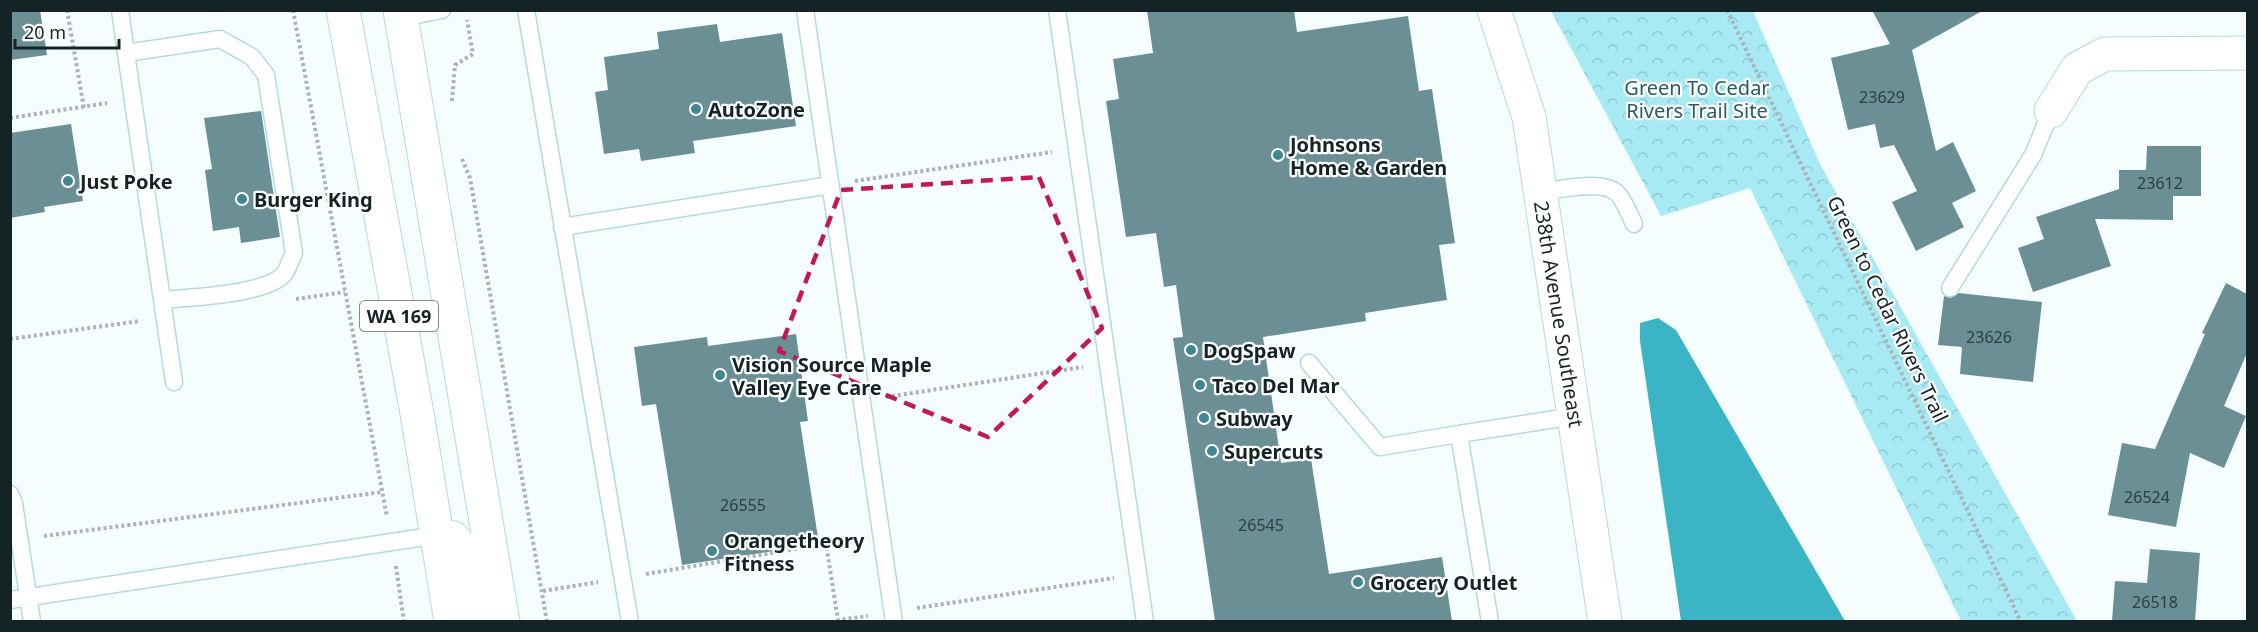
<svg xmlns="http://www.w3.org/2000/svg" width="2258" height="632" viewBox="0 0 2258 632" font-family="'Noto Sans',sans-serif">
	<defs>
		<pattern id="park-crowns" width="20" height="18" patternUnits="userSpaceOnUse" patternTransform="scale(1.5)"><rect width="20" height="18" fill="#a7eaf4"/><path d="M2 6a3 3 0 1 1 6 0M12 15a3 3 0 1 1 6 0" fill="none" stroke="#8fc9d1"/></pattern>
	</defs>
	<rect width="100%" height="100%" fill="#f5fdfe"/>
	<path fill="url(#park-crowns)" d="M1551 11H1753L1820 164 2077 621H1961L1750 188 1661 216Z"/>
	<path fill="#3bb5c5" d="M1658 318 1676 330 1845 621H1681L1640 341V323Z"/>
	<path fill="#6a9096" d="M10 10H40L47 55 10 60Z
		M1147 10H1294L1297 32 1408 16 1419 91 1432 89 1455 243 1439 245 1447 300 1365 313 1366 321 1263 337 1281 463 1311 459 1329 574 1442 557 1452 621H1215L1173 338 1183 337 1176 285 1164 287 1156 233 1126 237 1106 101 1119 99 1113 59 1153 53Z
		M1872 10H1984L1912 50 1936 151 1953 142 1976 191 1952 203 1964 227 1916 251 1892 202 1917 191 1894 145 1880 148 1875 124 1848 130 1831 58 1890 44Z
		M717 24 720 42 782 33 796 126 693 141 695 153 641 161 639 149 604 154 595 92 608 90 604 57 659 49 657 32Z
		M261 111 280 237 241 243 239 227 213 231 205 170 212 169 204 118Z
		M71 124 83 201 44 207 45 212 10 218V133Z
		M2147 146H2201V196H2173V220L2095 219 2111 266 2033 292 2018 248 2044 239 2036 217 2119 189V170H2146Z
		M2226 283 2247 294V353L2224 406 2246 416 2224 468 2190 453 2176 527 2108 515 2122 443 2155 449 2205 334 2202 333Z
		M1959 293 2042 302 2033 382 1960 374 1962 347 1938 345 1944 296 1950 298Z
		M796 334 808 421 800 422 819 544 682 565 656 404 642 406 634 347 707 337 708 346Z
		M2150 549 2200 553 2195 621H2112L2115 581 2147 583Z"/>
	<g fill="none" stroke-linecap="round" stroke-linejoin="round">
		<defs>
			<path id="service" d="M120 10 126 53 220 39 252 57 266 75 294 253C291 259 288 269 284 274 266 295 190 297 162 300
				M526 10 630 622
				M805 10 894 622
				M1057 10 1145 622
				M401 18 442 10
				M126 53 174 382
				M1540 192C1560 190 1605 178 1619 195 1625 203 1630 215 1634 224
				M562 227 831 185
				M1950 288 2033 155 2051 111
				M1309 363 1380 447 1459 434
				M10 494 14 503 32 622
				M10 600 438 535
				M1490 622 1459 434 1575 416"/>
			<path id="minor" d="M1494 10 1529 117 1605 622
				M2051 111 2077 69 2105 54 2248 53"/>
			<path id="primary" d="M343 10 417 413 451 622
				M400 10 503 622
				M438 535 453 538 464 551 476 622"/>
		</defs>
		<use href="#service" stroke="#b2dae1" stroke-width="19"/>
		<use href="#minor" stroke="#b2dae1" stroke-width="35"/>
		<use href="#primary" stroke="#b2dae1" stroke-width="35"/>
		<path stroke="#a9b4b5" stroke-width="4" stroke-dasharray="3 3" stroke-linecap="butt" d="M67 10 84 108
			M293 10 387 517
			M1727 10 2021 622
			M452 101 455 65 473 54 467 20
			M10 118 107 103
			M462 159 470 178 547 622
			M855 181 1052 152
			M296 299 345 292
			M10 339 140 321
			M886 397 1083 367
			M44 536 383 492
			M396 566 404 622
			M646 574 826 544 838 620 868 616
			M543 591 598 582
			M917 608 1114 578"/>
		<use href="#service" stroke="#fff" stroke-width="16"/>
		<use href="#minor" stroke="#fff" stroke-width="33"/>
		<use href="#primary" stroke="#fff" stroke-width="33"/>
	</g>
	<path fill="none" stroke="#c2185b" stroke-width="4.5" stroke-dasharray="12 8" stroke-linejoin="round" d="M1039 177 1102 328 988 437 779 351 841 190Z"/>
	<g fill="#3f8690" stroke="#fff" stroke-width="2">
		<circle cx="696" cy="109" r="6"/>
		<circle cx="1278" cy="155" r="6"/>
		<circle cx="68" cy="181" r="6"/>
		<circle cx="242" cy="199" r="6"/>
		<circle cx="1191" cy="350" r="6"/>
		<circle cx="720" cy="375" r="6"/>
		<circle cx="1200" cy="385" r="6"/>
		<circle cx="1204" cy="418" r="6"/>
		<circle cx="1212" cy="451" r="6"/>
		<circle cx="712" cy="551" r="6"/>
		<circle cx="1358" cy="582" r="6"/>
	</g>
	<g text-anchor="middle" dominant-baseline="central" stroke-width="4.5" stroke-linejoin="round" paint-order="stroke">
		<g font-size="16" fill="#2a3f42">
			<text x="1882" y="97">23629</text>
			<text x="2160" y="183">23612</text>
			<text x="1989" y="337">23626</text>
			<text x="2147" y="497">26524</text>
			<text x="743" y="505">26555</text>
			<text x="1261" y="525">26545</text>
			<text x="2155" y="602">26518</text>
		</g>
		<rect fill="#fff" stroke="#5a6667" stroke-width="1.5" x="360" y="301" width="78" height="30" rx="4.5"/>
		<g font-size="18" font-weight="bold" fill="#142426">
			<text x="399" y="316">WA 169</text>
		</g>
		<g font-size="20" fill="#295b62" stroke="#fff">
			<text x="1697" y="87">Green To Cedar<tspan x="1697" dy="23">Rivers Trail Site</tspan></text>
		</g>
		<g font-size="20" font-weight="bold" fill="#142426" stroke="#fff" text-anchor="start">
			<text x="708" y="109">AutoZone</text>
			<text x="1290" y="144">Johnsons<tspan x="1290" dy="23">Home &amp; Garden</tspan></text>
			<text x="80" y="181">Just Poke</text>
			<text x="254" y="199">Burger King</text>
			<text x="1203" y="350">DogSpaw</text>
			<text x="732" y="364">Vision Source Maple<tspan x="732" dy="23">Valley Eye Care</tspan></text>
			<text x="1212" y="385">Taco Del Mar</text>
			<text x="1216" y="418">Subway</text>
			<text x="1224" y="451">Supercuts</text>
			<text x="724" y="540">Orangetheory<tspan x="724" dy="23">Fitness</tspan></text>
			<text x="1370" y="582">Grocery Outlet</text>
		</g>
		<g font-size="20" fill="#142426" stroke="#fff">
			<text transform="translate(1888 309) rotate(64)">Green to Cedar Rivers Trail</text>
			<text transform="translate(1559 314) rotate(81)">238th Avenue Southeast</text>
		</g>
	</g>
	<rect width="2258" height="632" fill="none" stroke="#142426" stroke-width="24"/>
	<path d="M15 39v9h104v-9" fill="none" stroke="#142426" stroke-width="3"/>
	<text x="24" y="39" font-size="18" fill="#142426" stroke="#ffffff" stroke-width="4.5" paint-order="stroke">20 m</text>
</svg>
